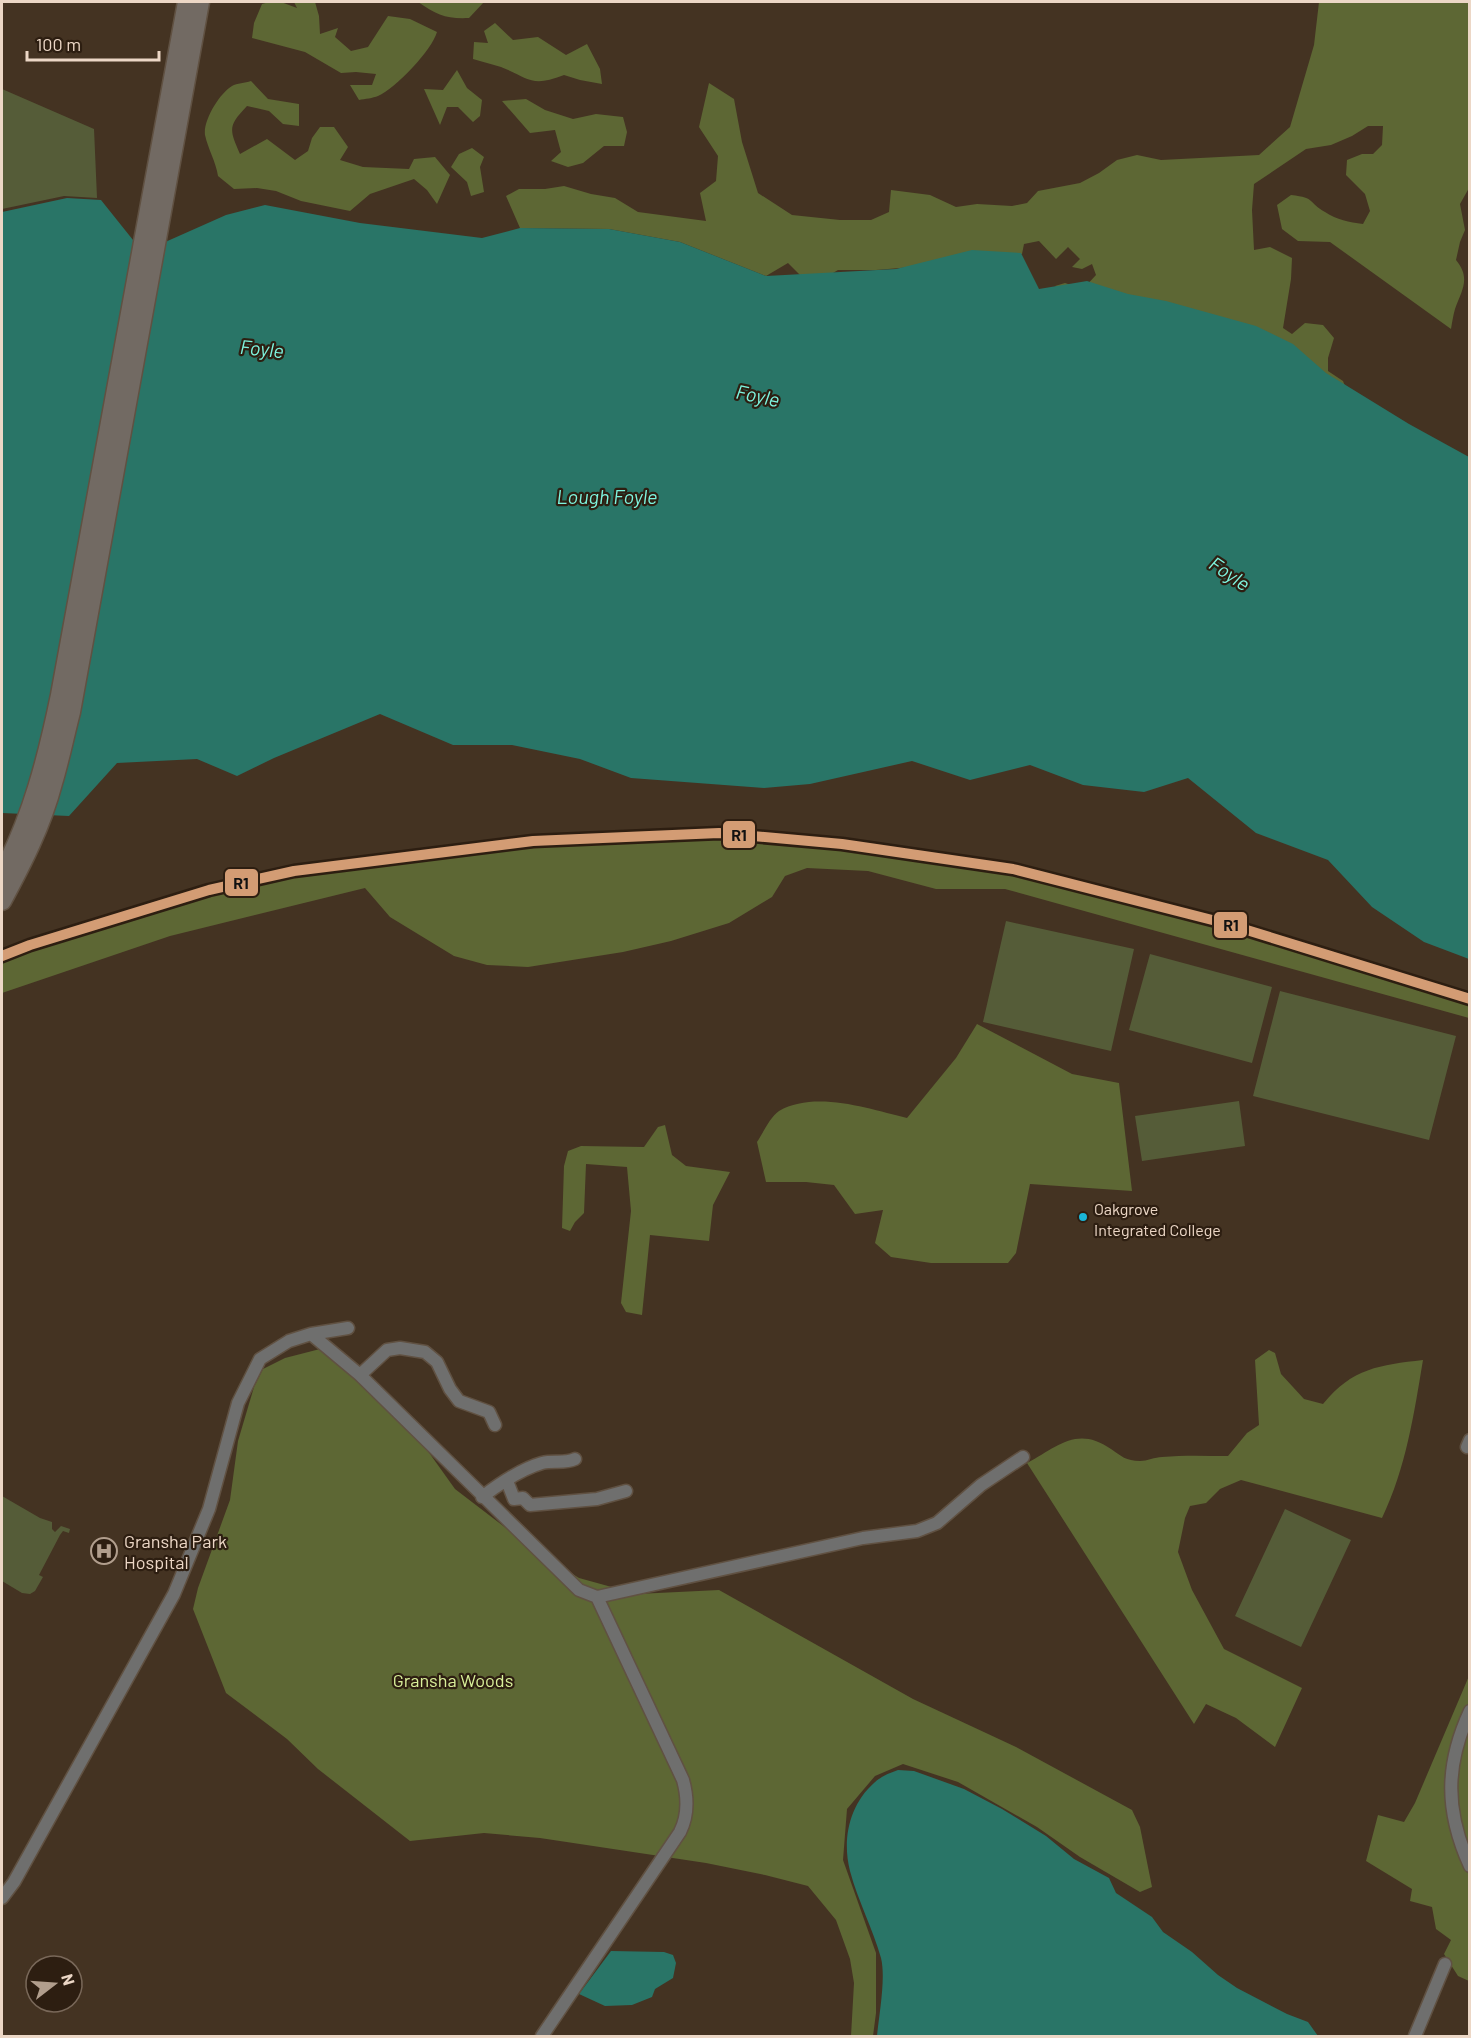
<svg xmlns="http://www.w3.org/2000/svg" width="1471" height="2038" viewBox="0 0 1471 2038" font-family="Barlow,sans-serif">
	<rect width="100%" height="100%" fill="#432"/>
	<path fill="#555c38" d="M2 89 94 129 97 198 64 196 2 209Z
		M1006 921 1134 949 1111 1051 983 1022Z
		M1150 954 1272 987 1252 1063 1129 1030Z
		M1280 991 1456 1036 1429 1140 1253 1096Z
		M1239 1101 1245 1146 1142 1161 1135 1116Z
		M2 1496 40 1518 52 1522V1529L55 1532 61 1526 70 1529 69 1533 63 1531 60 1535 39 1575 43 1577 35 1591 30 1594 22 1593 2 1581Z
		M1285 1509 1351 1540 1301 1647 1235 1616Z"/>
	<path fill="#5d6734" d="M269 2H281L297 8 294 2H315L319 16 320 34 338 28 335 37 351 51 368 47 388 16 410 19 437 32C432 50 396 88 378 96 373 98 365 99 359 100L350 85H372L376 74 356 72 341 73 305 52 252 38 254 23 262 4Z
		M418 2H484L469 18C446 19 437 15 418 2Z
		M1319 2H1469V188L1460 204 1465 230 1460 242 1456 260C1471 278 1462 290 1455 309 1453 316 1452 323 1451 329L1330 242 1298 241 1282 229 1277 205 1291 195C1317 198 1307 202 1325 212 1337 220 1349 222 1363 224L1370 211 1365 194 1346 175 1347 160 1362 154H1373L1382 145 1383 126H1368L1352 136 1331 145 1306 149 1254 184 1252 210 1254 250 1270 247 1292 258 1291 279 1283 328 1292 334 1305 323 1323 325 1334 338 1328 358V371L1343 381 1350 399 1075 302 1055 286 1065 283 1083 289 1096 275 1092 264 1082 269 1072 267 1080 259 1068 247 1056 259 1039 241 1024 244 1022 254 936 265 876 270H838L811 286 788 263 766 276 680 242 609 229 520 228 506 196 519 189H545L564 186 591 194 615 198 638 212 706 221 700 193 716 181 718 156 699 127 709 83 734 99 742 142 758 193 792 215 840 220H871L889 212 891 190 930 195 956 207 977 204 1012 206 1027 203 1038 191 1080 183 1099 173 1117 160 1137 155 1161 160 1259 155 1290 127 1314 45Z
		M495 23 513 40 538 37 566 55 587 44 600 69 602 84 580 80 564 75C531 88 529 78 501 67 492 64 482 62 473 59L474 42 488 43 484 31Z
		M457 70 467 88 482 100 480 116 473 122 458 107H447L440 125 424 89 443 90Z
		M251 81 268 99 299 104V126L283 124 269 111 247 106C228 126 229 129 240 154L267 139 295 160 308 151 312 138 320 127H334L348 147 340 160 363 167 409 169 414 159 435 157 450 175 437 204 427 190 414 179 370 194 350 211 301 201 276 191 257 188 234 189 218 176C216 162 208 149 205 135 203 120 220 93 232 86 237 83 245 83 251 81Z
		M526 99 545 110 573 119 596 114 623 117 627 132 624 146H604L583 163 568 167 551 161 561 152 555 130 530 133 502 101Z
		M472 148 484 157 480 167 484 192 471 196 467 182 451 167 459 154Z
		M719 833 842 844 1013 869 1224 923 1469 999V1018L1005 889H936L868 871 807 868 785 876 772 897 729 923 671 941 623 952 528 967 487 965 454 956 390 917 365 888 170 936 2 993V958L93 924 209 890 293 871 533 841Z
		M977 1024 1072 1074 1119 1083 1132 1191 1030 1184 1016 1253 1008 1263H931L891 1257 875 1243 883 1210 855 1214 834 1185 806 1182H766L757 1142C763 1133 770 1117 779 1111 815 1090 870 1109 907 1118L956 1058Z
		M665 1125 672 1155 686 1166 730 1172 713 1205 709 1241 650 1235 642 1315 626 1312 621 1303 631 1211 627 1167 586 1164 584 1213 575 1222 570 1231 562 1228 564 1166 568 1151 581 1146 644 1147 658 1127Z
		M320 1349 361 1380 401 1419 425 1447 455 1489 532 1548 579 1578 637 1594 719 1590 913 1699 1016 1747 1132 1810 1140 1827 1152 1887 1140 1892 1080 1857 1037 1827 958 1782 903 1764 875 1776 847 1809 843 1860 876 1953V2013L873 2036H851L854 1983 850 1959 836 1920 808 1886 765 1875 706 1863 540 1838 484 1833 410 1841 318 1769 287 1739 226 1693 193 1609 198 1588 230 1500 238 1441 254 1387 263 1369 285 1358Z
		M1269 1350 1275 1353 1281 1374 1304 1399 1323 1404C1352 1368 1380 1365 1423 1360 1414 1414 1406 1468 1382 1518L1241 1480 1220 1489 1206 1503 1190 1506 1185 1518 1178 1552 1192 1590 1224 1649 1302 1688 1275 1747 1236 1718 1206 1704 1194 1724 1027 1463C1057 1447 1077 1425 1111 1449 1121 1456 1126 1461 1140 1461 1147 1461 1155 1457 1162 1457 1184 1455 1206 1456 1228 1456L1247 1433 1259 1425 1255 1360Z
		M1469 1676V1981L1458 1976 1444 1954 1451 1940 1436 1929 1432 1907 1410 1901 1412 1889 1366 1861 1378 1815 1404 1822 1415 1803Z"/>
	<path fill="#297567" d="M67 198 101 200 133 240 163 243 226 215 265 205 360 223 482 238 520 228 609 229 680 242 766 276 896 269 972 250 1021 253 1039 289 1087 281 1128 294 1166 301 1256 326 1293 344 1326 373 1409 424 1469 457V959L1424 942 1372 907 1328 860 1256 833 1188 778 1144 792 1083 785 1030 765 970 780 912 761 810 784 764 788 631 778 580 759 512 745H453L380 714 274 758 237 776 197 759 117 763 69 816 2 813V212Z
		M898 1770 914 1771 964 1789 1002 1809 1046 1836 1074 1859 1109 1878 1116 1893 1152 1917 1163 1932 1192 1952 1218 1975 1237 1988 1287 2014 1308 2022 1318 2036H877C879 2015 886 1978 881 1958 873 1929 858 1901 850 1871 842 1840 849 1805 874 1783 881 1776 890 1773 898 1770Z
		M611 1951 664 1952 673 1955 676 1963 673 1978 655 1989 652 1997 632 2005 605 2006 579 1994Z"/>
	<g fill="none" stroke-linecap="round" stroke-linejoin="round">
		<defs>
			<path id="minor" d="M311 1334 360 1375 579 1590 597 1597 863 1538 917 1531 937 1523 981 1485 1023 1457
				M360 1375 387 1350 400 1348 425 1352 437 1362 450 1389 459 1401 489 1412 495 1425
				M1467 1447 1470 1440
				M507 1481 514 1499 523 1498 530 1505 597 1499 626 1491
				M482 1497C499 1484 521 1469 542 1463 554 1460 564 1464 575 1459
				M1470 1711C1445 1765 1445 1811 1470 1866
				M2 1898 14 1882 174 1594 209 1509 238 1403 260 1359 289 1341 311 1334 348 1328
				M542 2036 680 1832C688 1816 688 1798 683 1780L597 1597
				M1415 2036 1445 1964"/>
			<path id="highway" d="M2 874C32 817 47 758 60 695L187 2
				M2 901C22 864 42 825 53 783 60 760 65 735 71 712L200 2"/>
		</defs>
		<use href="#minor" stroke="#605142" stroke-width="15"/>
		<use href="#highway" stroke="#605142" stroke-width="21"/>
		<use href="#minor" stroke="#6f6f6e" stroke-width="12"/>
		<use href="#highway" stroke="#726a63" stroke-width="18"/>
		<defs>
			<path id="rail-1" d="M2 956 30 945 209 890 294 871 533 841 719 833 842 844 1013 869 1224 923 1470 999"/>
		</defs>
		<use href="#rail-1" stroke="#2d1e11" stroke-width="15"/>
		<use href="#rail-1" stroke="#d39c74" stroke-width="10"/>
	</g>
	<defs>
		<symbol id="hospital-ring" viewBox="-11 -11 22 22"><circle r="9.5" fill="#2d1e11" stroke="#b19e8d" stroke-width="1.5"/><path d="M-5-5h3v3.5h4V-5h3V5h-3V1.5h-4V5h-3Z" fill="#b19e8d"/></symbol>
	</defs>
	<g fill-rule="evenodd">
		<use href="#hospital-ring" x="89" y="1536" width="30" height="30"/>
	</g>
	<circle fill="#1ab6d8" stroke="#2d1e11" stroke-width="2" cx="1083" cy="1217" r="5"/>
	<g text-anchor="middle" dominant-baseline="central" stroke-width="4.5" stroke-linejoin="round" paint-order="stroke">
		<g font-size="16" fill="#ecd7c6" stroke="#2d1e11" text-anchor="start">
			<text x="1094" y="1208">Oakgrove<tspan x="1094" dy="21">Integrated College</tspan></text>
		</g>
		<g font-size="18" fill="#ecd7c6" stroke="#2d1e11" text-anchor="start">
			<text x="124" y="1541">Gransha Park<tspan x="124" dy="21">Hospital</tspan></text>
		</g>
		<g font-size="18" fill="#d9f09a" stroke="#2d1e11">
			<text x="453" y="1680">Gransha Woods</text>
		</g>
		<g font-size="20" font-style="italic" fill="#7ef4df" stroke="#2d1e11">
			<text transform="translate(262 348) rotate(6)">Foyle</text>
			<text transform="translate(758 395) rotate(12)">Foyle</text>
			<text x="607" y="496">Lough Foyle</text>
			<text transform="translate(1230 573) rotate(34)">Foyle</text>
		</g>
	</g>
	<g stroke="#2d1e11" stroke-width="2">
		<rect x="722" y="820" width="34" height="29" rx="6" fill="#d39c74"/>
		<rect x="224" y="868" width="35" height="29" rx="6" fill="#d39c74"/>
		<rect x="1213" y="911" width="35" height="28" rx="6" fill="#d39c74"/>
	</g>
	<g font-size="16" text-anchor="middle" font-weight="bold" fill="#111">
		<text x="739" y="841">R1</text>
		<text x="241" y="889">R1</text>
		<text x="1231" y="931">R1</text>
	</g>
	<rect width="1471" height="2038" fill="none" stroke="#ecd7c6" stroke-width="6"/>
	<g transform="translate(54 1984) rotate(73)"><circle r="28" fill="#2d1e11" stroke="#796859" stroke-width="1.5"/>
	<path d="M0-4.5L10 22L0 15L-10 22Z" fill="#b19e8d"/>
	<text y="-9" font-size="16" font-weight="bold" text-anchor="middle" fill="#ecd7c6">N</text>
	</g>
	<path d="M27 51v9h132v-9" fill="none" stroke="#ecd7c6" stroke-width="3"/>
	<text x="36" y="51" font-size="18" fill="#ecd7c6" stroke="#2d1e11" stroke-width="4.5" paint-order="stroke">100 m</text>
</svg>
